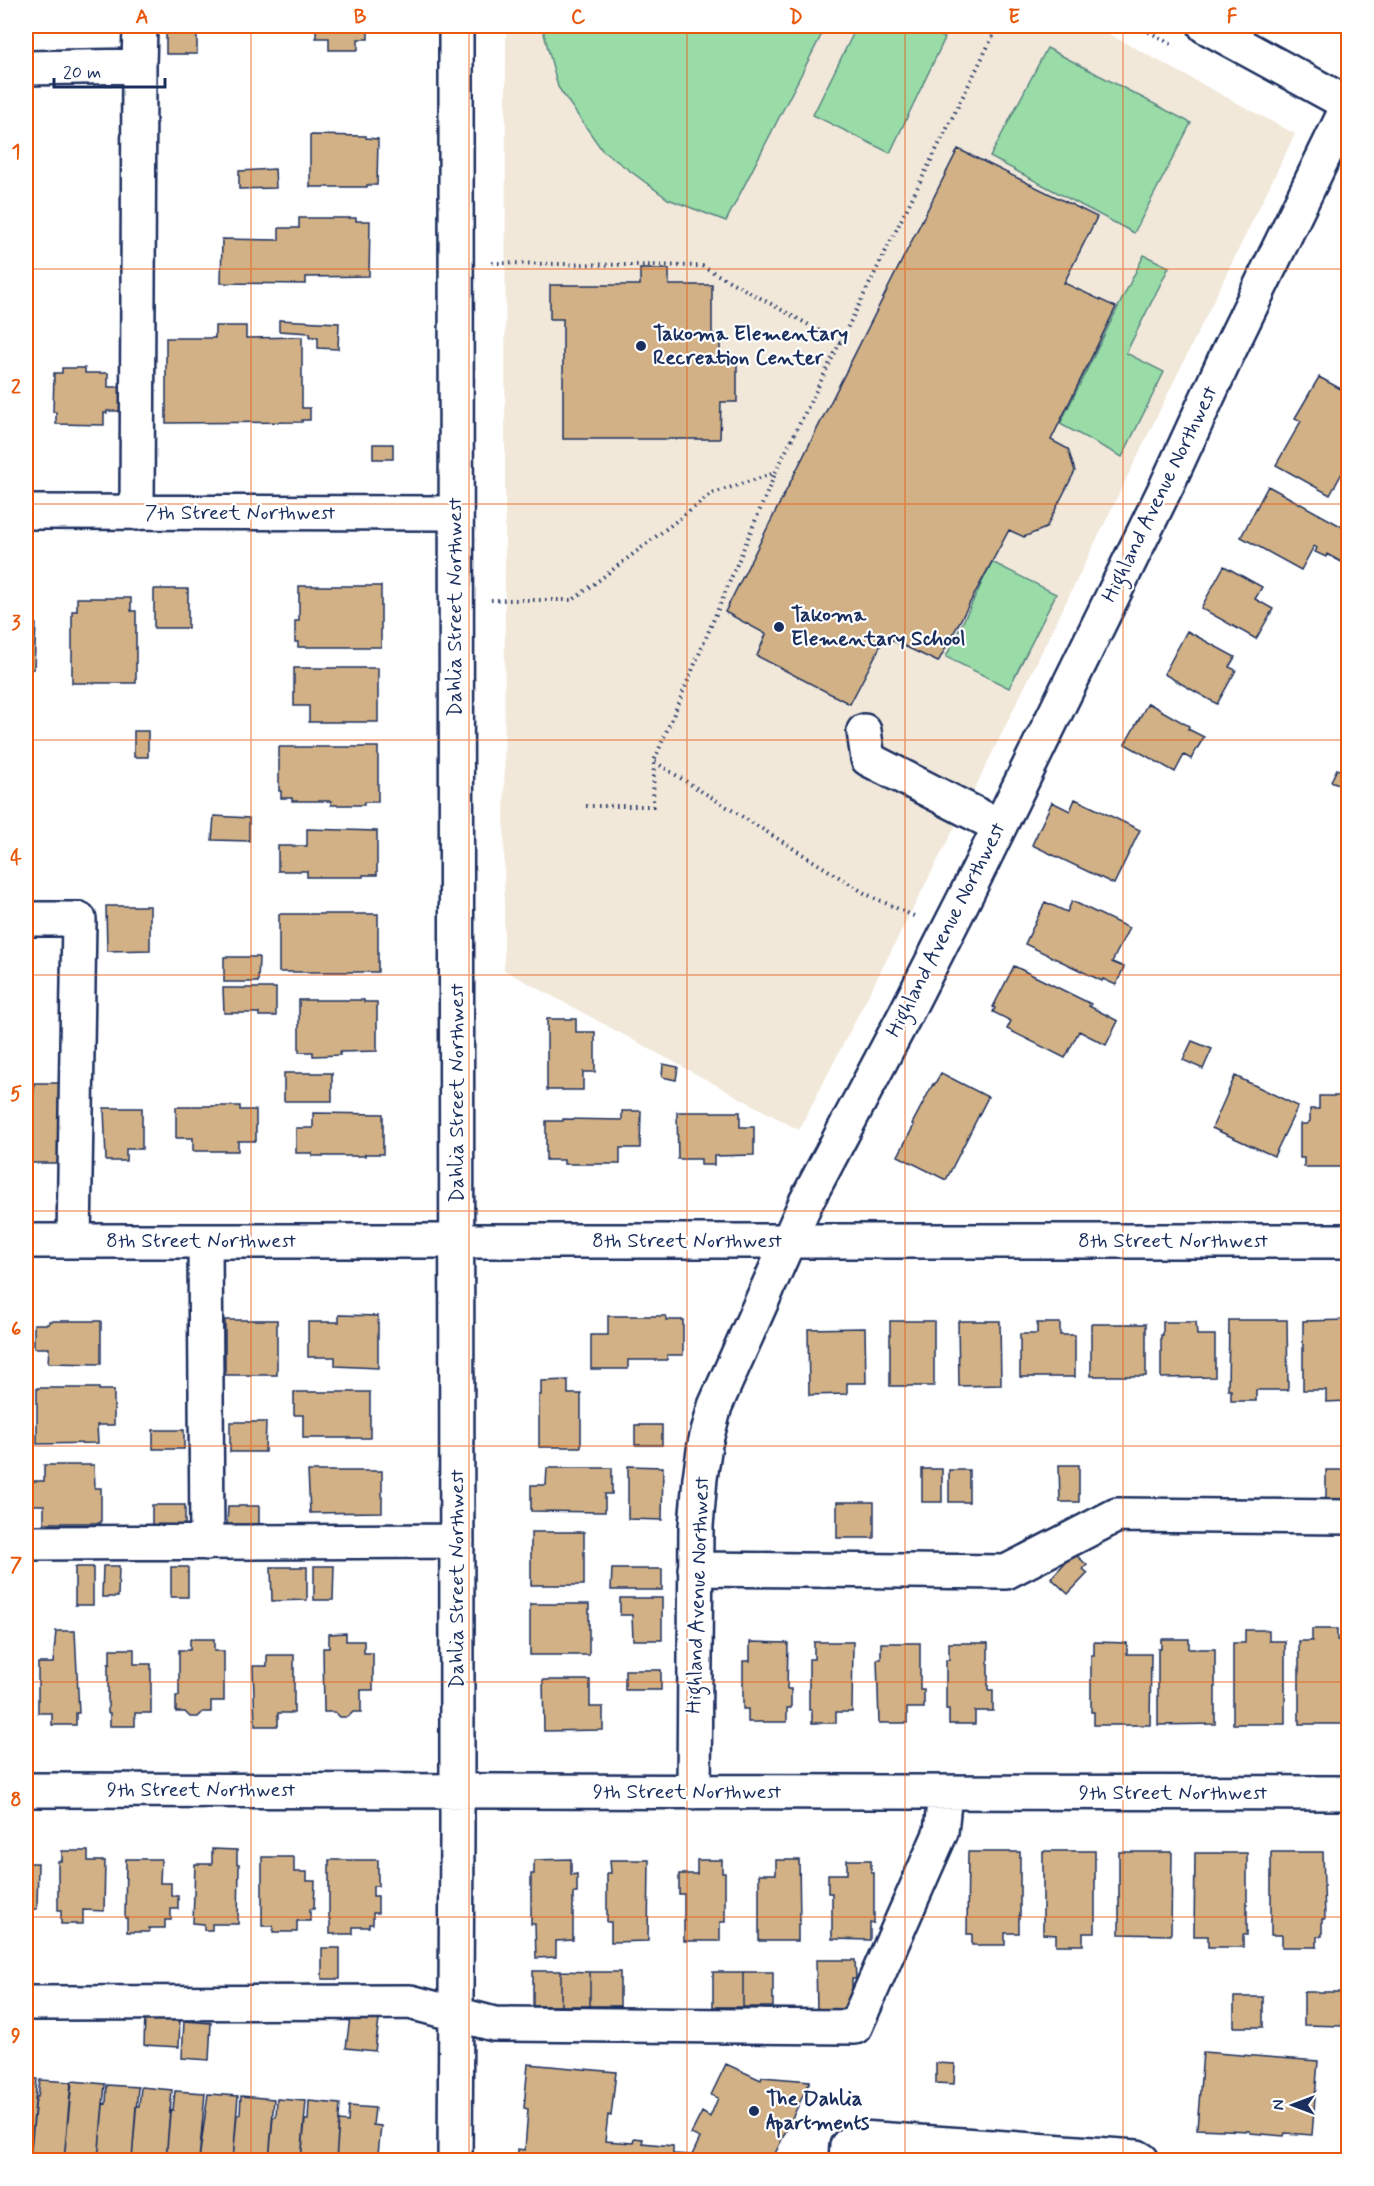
<svg xmlns="http://www.w3.org/2000/svg" width="1374" height="2186" viewBox="0 0 1374 2186" font-family="Mynerve,sans-serif">
	<rect width="100%" height="100%" fill="#fff"/>
	<filter id="ink" filterUnits="userSpaceOnUse"><feTurbulence type="fractalNoise" baseFrequency=".0167" numOctaves="2"/><feDisplacementMap in="SourceGraphic" scale="12" xChannelSelector="R" yChannelSelector="G"/><feConvolveMatrix kernelMatrix="1 2 1 2 8 2 1 2 1" color-interpolation-filters="sRGB"/></filter>
	<g filter="url(#ink)">
		<path fill="#f1e8da" d="M506 26H1094L1295 134 979 780 799 1130 504 970Z"/>
		<path fill="#99dca7" stroke="#5a8682" stroke-width="1.5" d="M542 26H826L726 221 668 199 602 150 558 87Z
			M857 26H918L945 38 890 153 813 115Z
			M1047 48 1191 123 1134 233 990 157Z
			M1144 255 1169 267 1126 353 1164 372 1122 457 1060 424Z
			M992 562 1056 594 1009 688 946 657Z"/>
		<path fill="#d1b185" stroke="#1b2f5e" stroke-width="1.5" d="M166 26H197V54H166Z
			M316 26H368V39H358V50H329V38H316Z
			M310 135 366 136V138L378 139 377 185H367V187H310Z
			M958 149 1097 217 1064 283 1116 307 1051 440 1068 449 1075 471 1046 528 1024 537 1009 530 938 662 885 637 850 704 757 656 766 634 725 612Z
			M275 169 276 188 239 189V171Z
			M299 218H356V221H370L369 276 306 277V284L221 283 222 239 279 240V228H299Z
			M640 269H669V285H712V334H720V358H737V402H721L720 439H563V319H550V285H640Z
			M279 320 339 323 338 349 318 348V337H310V333L279 331Z
			M215 326H246V338L302 337V408H310V420H302V422L166 423V338H215Z
			M62 368H85V373H108V387H121V411H107V413H104V425L56 424V412H53L54 373H62Z
			M1319 377 1348 393V462L1330 495 1276 465 1301 421 1295 418Z
			M373 444H393V459H373Z
			M1268 486 1348 530V552L1343 563 1327 554 1326 557 1315 552 1317 548 1314 546 1301 570 1241 537Z
			M1224 566 1262 587 1255 599 1273 609 1256 639 1201 608Z
			M299 586H381V647H298V642H295V621H299Z
			M154 589H188V628H154Z
			M77 598H131V611H136V683H72V611H77Z
			M26 623 36 624 34 669H26Z
			M1187 631 1235 657 1229 667 1236 670 1217 704 1164 674Z
			M294 668H378V722H309V706H294Z
			M1148 703 1189 726 1188 729 1204 737 1191 759 1184 755 1175 772 1125 744Z
			M134 731H148V757H134Z
			M279 747H378V802H364V805H331V801H292V798H281V791H279Z
			M1337 769 1347 773 1341 785 1331 781Z
			M1075 799 1140 830 1114 884 1032 845 1052 802 1070 811Z
			M214 816 249 818V841L212 840Z
			M307 829 377 831V875H363V877H307V871H278V846H307Z
			M1072 901 1129 928 1112 962 1124 967 1116 985 1103 979 1102 981 1025 944 1045 902 1067 912Z
			M106 906H150V950L107 951Z
			M279 914H378V972H279Z
			M26 939H30V973H26Z
			M224 957H259L258 982H224Z
			M1014 966 1091 1004 1089 1006 1118 1021 1106 1045 1079 1031 1065 1058 1007 1029 1011 1021 993 1012 995 1008 993 1007Z
			M223 988H276V1016H259V1013H224Z
			M299 1000H364V1002H377V1051L340 1052V1055L313 1056V1052H299Z
			M547 1019H576V1032H595V1072H583V1090H547Z
			M1192 1041 1212 1049 1203 1069 1183 1060Z
			M663 1064 678 1067 676 1080 662 1077Z
			M284 1073H332V1101H284Z
			M941 1073 988 1097 946 1180 898 1156 914 1125 912 1124 933 1084 934 1085Z
			M1235 1076 1298 1106 1274 1156 1212 1128Z
			M34 1083H61L63 1150H59V1163H26V1092H34Z
			M1319 1096H1348V1167H1304V1158H1300V1124H1307L1310 1121V1109H1319Z
			M192 1106H240V1110H256V1141H238V1151H193V1138H176V1107H192Z
			M104 1108H142V1149H126V1161H106Z
			M622 1111H641L640 1148H620V1164H564V1160H546V1121H563V1119L622 1120Z
			M677 1112H740V1127H754V1155L714 1156V1165H701V1159H678Z
			M313 1113 383 1114V1154H365V1156H312V1153H296V1128H313Z
			M339 1315 378 1316V1368L335 1366V1357H308V1322H339Z
			M608 1316H666V1320H683V1355H667V1360H628V1369H591V1335H608Z
			M225 1320H277V1375H225Z
			M1229 1320H1287L1288 1390H1256V1401H1231V1390H1228Z
			M1348 1320V1401L1326 1402V1390H1303V1321Z
			M49 1321H101V1364L48 1363 49 1348H34V1324H49Z
			M890 1321H934V1386H890Z
			M958 1321H1000L1001 1385 959 1386Z
			M1163 1322H1196L1197 1335H1215V1377L1161 1378V1335H1163Z
			M1037 1323H1060V1335H1075V1377H1020V1334H1037Z
			M1091 1324H1146V1376H1091Z
			M865 1328 866 1383H847V1394L809 1395 808 1329Z
			M568 1380V1394H581V1447H539V1395H541V1381Z
			M37 1388H99V1390H114V1425H97L98 1443 37 1444Z
			M294 1392H370V1438H303V1415H294Z
			M230 1422H266L265 1452H230Z
			M635 1425H662V1445H635Z
			M153 1430H184V1449H153Z
			M44 1465H94L95 1488H101V1523H44V1505H32V1481H44Z
			M1059 1465H1079V1502H1060Z
			M628 1466 663 1467 662 1520 628 1519Z
			M547 1468H612V1494H605V1512L531 1511V1485H546Z
			M922 1469H942V1502H922Z
			M949 1470H969V1502H949Z
			M1326 1470H1348V1503H1326Z
			M308 1471H382V1512L310 1513Z
			M837 1502H874V1538H837Z
			M152 1505H185V1527H152Z
			M228 1506H259V1525H227Z
			M531 1532H584V1585H531Z
			M1076 1555 1087 1565 1083 1569 1088 1573 1068 1594 1051 1578 1070 1557 1071 1559Z
			M103 1566H119L118 1597H102Z
			M314 1566H334L333 1600H314Z
			M75 1567H93V1605H75Z
			M171 1567H188V1597H171Z
			M271 1567H307V1600L272 1601Z
			M612 1569H662V1590H611Z
			M620 1598H662V1640H633L632 1615H620Z
			M530 1604H589V1655H530Z
			M1312 1629H1337V1640H1348V1724H1299V1641H1312Z
			M1245 1630H1269V1641H1285V1724H1233V1643H1245Z
			M56 1631H75L79 1713H76V1725H52V1713H38V1663H53Z
			M346 1633V1641H364V1653H373V1690H361V1712H353L348 1717H340L335 1712H324L323 1648H329V1634Z
			M190 1639H214V1651H224V1701H211V1712H203L198 1717H190L185 1712H176V1696H179V1650H190Z
			M1161 1639H1189V1649H1215V1724L1158 1725V1649H1161Z
			M750 1642 788 1643 787 1689H791V1708H787V1722H748V1709H743V1661H750Z
			M814 1642H853L852 1712H836V1723H812V1710H809V1659H814Z
			M1094 1642 1127 1643V1654H1151L1150 1725H1094V1712H1091V1655H1094Z
			M881 1643H920V1690H924V1708H907V1723H879L877 1659H881Z
			M949 1643H988V1690H993V1711H975V1724H949V1709H946V1660H949Z
			M110 1649H134V1664H151V1713H135V1726H110V1713H108V1664H110Z
			M267 1655H294V1713H278V1726H255L253 1666H267Z
			M625 1670H661V1690H625Z
			M543 1680H590V1707H603V1730L544 1731Z
			M212 1849 237 1850V1864H239L238 1924H212V1930H204V1924L193 1923 195 1864H212Z
			M1346 1850H1348V1930H1346Z
			M62 1851H88V1861H105L104 1911 83 1910V1924H61V1910H58V1861H62Z
			M1043 1851H1095V1933H1083V1945H1056V1935L1043 1934Z
			M968 1852H1020V1916H1019V1933H1005V1945H972V1934H967Z
			M1119 1852H1172L1171 1935 1119 1934Z
			M1271 1852H1323L1325 1919H1322V1936H1317V1947H1282V1935H1271Z
			M1195 1853H1247V1935H1243V1947H1208V1936H1194Z
			M262 1857H294V1872H307V1881H315L314 1909H310V1921H297V1932H273V1926H262Z
			M126 1859H161L160 1883H171V1896H178V1909H171V1920H165V1928H149V1932H127V1918H125Z
			M571 1859V1875L577 1874V1893H573V1940L556 1941V1957L536 1958 535 1924H531V1874H534V1860Z
			M329 1860H378V1886H373V1896H378V1913H373V1924H369V1927H353V1934H330V1919H329Z
			M610 1860H649L648 1941 611 1942V1922H607V1873H611Z
			M697 1860H722V1873H725V1922H720V1941H684V1894H679V1874H697Z
			M776 1860H799L800 1924H798V1941H759V1874H776Z
			M847 1860H871V1873H874V1923H870V1940L832 1939V1893H828V1874H847Z
			M26 1863H38L37 1909H26Z
			M322 1948H340V1979H322Z
			M816 1960H855L856 1979H852V2012H817Z
			M533 1971H561V2006H533Z
			M561 1971 590 1972V2006H561Z
			M590 1972H620V2006H590Z
			M713 1972H743V2007H713Z
			M743 1972H773V2007H743Z
			M1304 1992H1342V2026L1304 2025Z
			M1234 1997H1263V2027H1234Z
			M145 2014 180 2015 179 2047 144 2045Z
			M350 2017 379 2020 375 2051 346 2048Z
			M184 2021 211 2023 209 2060 182 2058Z
			M1203 2052 1318 2061 1312 2135 1285 2133 1284 2136 1250 2133V2131L1197 2129Z
			M936 2063 955 2064 954 2084 936 2083Z
			M528 2064 616 2072 611 2116 608 2115 605 2141 633 2143 634 2138 643 2139 642 2143 673 2146V2154L692 2155 700 2138 691 2134 702 2112 710 2117 718 2098 711 2095 726 2064 761 2080 762 2077 810 2081 772 2160H518V2149L525 2150 528 2109 524 2108Z
			M26 2078 37 2079 30 2160H26Z
			M40 2080 71 2082 64 2160H30L36 2097H38Z
			M72 2081 105 2084 98 2160H64Z
			M107 2085 138 2087 132 2160H98L103 2103 106 2104Z
			M141 2087 172 2090 166 2160H132L136 2106H139Z
			M175 2091 205 2093 199 2160H166L170 2109 173 2110Z
			M208 2094 238 2096 233 2160H199Z
			M241 2096 274 2099 269 2160H233L237 2114H240Z
			M277 2099 306 2101 301 2160H269L273 2117H276Z
			M309 2101 340 2104 336 2160H301L305 2120H308Z
			M349 2106 375 2108 373 2125 381 2126 378 2154H372L371 2160H336L339 2121 348 2122Z
			M867 2148 1025 2160H866Z"/>
		<g fill="none" stroke-linecap="round" stroke-linejoin="round">
			<defs>
				<path id="minor" d="M139 66 140 26
					M26 68 139 66 137 513
					M26 512 455 513
					M864 731 868 759 999 826
					M26 919H79L74 1241
					M26 1241H1348
					M205 1241 207 1543
					M26 1543 457 1541
					M695 1569 1006 1572 1117 1515 1348 1517
					M26 1790 1348 1793
					M694 1792 696 1526 700 1478 705 1444 715 1406 806 1202 905 1015 968 891 1167 485 1226 357 1348 106
					M26 2003 410 2002 494 2024 855 2027 941 1832 945 1793
					M455 2160 457 1832 456 26
					M846 2160 847 2146 853 2140 861 2138 1137 2157 1142 2160"/>
				<path id="major" d="M1205 26 1348 104"/>
			</defs>
			<use href="#minor" stroke="#1b2f5e" stroke-width="38"/>
			<use href="#major" stroke="#1b2f5e" stroke-width="38"/>
			<path stroke="#1b2f5e" stroke-width="4" stroke-dasharray="1.5 4.5" stroke-linecap="butt" d="M1138 26 1175 46
				M492 263 702 266 840 342
				M491 600H573L713 493 775 473 998 26
				M655 762 866 894 916 917
				M586 806H653L654 761 775 474"/>
			<use href="#minor" stroke="#fff" stroke-width="33"/>
			<use href="#major" stroke="#fff" stroke-width="33"/>
		</g>
	</g>
	<path fill="none" stroke="#e8590c" stroke-width="1.5" stroke-opacity="0.55" d="M251 26V2160M469 26V2160M687 26V2160M905 26V2160M1123 26V2160M26 269H1348M26 504H1348M26 740H1348M26 975H1348M26 1211H1348M26 1446H1348M26 1682H1348M26 1917H1348"/>
	<g fill="#1b2f5e" stroke="#fff" stroke-width="2">
		<circle cx="641" cy="346" r="6"/>
		<circle cx="779" cy="627" r="6"/>
		<circle cx="754" cy="2111" r="6"/>
	</g>
	<g text-anchor="middle" dominant-baseline="central" stroke-width="4.5" stroke-linejoin="round" paint-order="stroke">
		<g font-size="21" font-weight="bold" fill="#1b2f5e" stroke="#fff" text-anchor="start">
			<text x="653" y="334">Takoma Elementary<tspan x="653" dy="24">Recreation Center</tspan></text>
			<text x="791" y="615">Takoma<tspan x="791" dy="24">Elementary School</tspan></text>
			<text x="766" y="2099">The Dahlia<tspan x="766" dy="24">Apartments</tspan></text>
		</g>
		<g font-size="21" fill="#1b2f5e" stroke="#fff">
			<text transform="translate(1160 494) rotate(-64)">Highland Avenue Northwest</text>
			<text x="240" y="513">7th Street Northwest</text>
			<text transform="translate(455 607) rotate(-90)">Dahlia Street Northwest</text>
			<text transform="translate(946 930) rotate(-63)">Highland Avenue Northwest</text>
			<text transform="translate(457 1093) rotate(-90)">Dahlia Street Northwest</text>
			<text x="201" y="1241">8th Street Northwest</text>
			<text x="687" y="1241">8th Street Northwest</text>
			<text x="1173" y="1241">8th Street Northwest</text>
			<text transform="translate(457 1579) rotate(-90)">Dahlia Street Northwest</text>
			<text transform="translate(698 1595) rotate(-88)">Highland Avenue Northwest</text>
			<text x="201" y="1790">9th Street Northwest</text>
			<text x="687" y="1792">9th Street Northwest</text>
			<text x="1173" y="1793">9th Street Northwest</text>
		</g>
	</g>
	<rect width="1374" height="2186" fill="none" stroke="#fff" stroke-width="66"/>
	<g transform="translate(1293 2105) rotate(270)" stroke="#ffffff" stroke-width="4.5" paint-order="stroke">
	<path d="M0-4.5L10 22L0 15L-10 22Z" fill="#1b2f5e"/>
	<text y="-9" font-size="16" font-weight="bold" text-anchor="middle" fill="#1b2f5e">N</text>
	</g>
	<path d="M54 78v9h111v-9" fill="none" stroke="#1b2f5e" stroke-width="3"/>
	<text x="63" y="78" font-size="18" fill="#1b2f5e" stroke="#ffffff" stroke-width="4.5" paint-order="stroke">20 m</text>
	<rect x="33" y="33" width="1308" height="2120" fill="none" stroke="#e8590c" stroke-width="2"/>
	<g font-size="20" text-anchor="middle" font-weight="bold" fill="#e8590c">
		<text x="142" y="23">A</text>
		<text x="360" y="23">B</text>
		<text x="578" y="23">C</text>
		<text x="796" y="23">D</text>
		<text x="1014" y="23">E</text>
		<text x="1232" y="23">F</text>
		<text x="16" y="158">1</text>
		<text x="16" y="393">2</text>
		<text x="16" y="629">3</text>
		<text x="16" y="864">4</text>
		<text x="16" y="1100">5</text>
		<text x="16" y="1335">6</text>
		<text x="16" y="1571">7</text>
		<text x="16" y="1806">8</text>
		<text x="16" y="2042">9</text>
	</g>
</svg>
